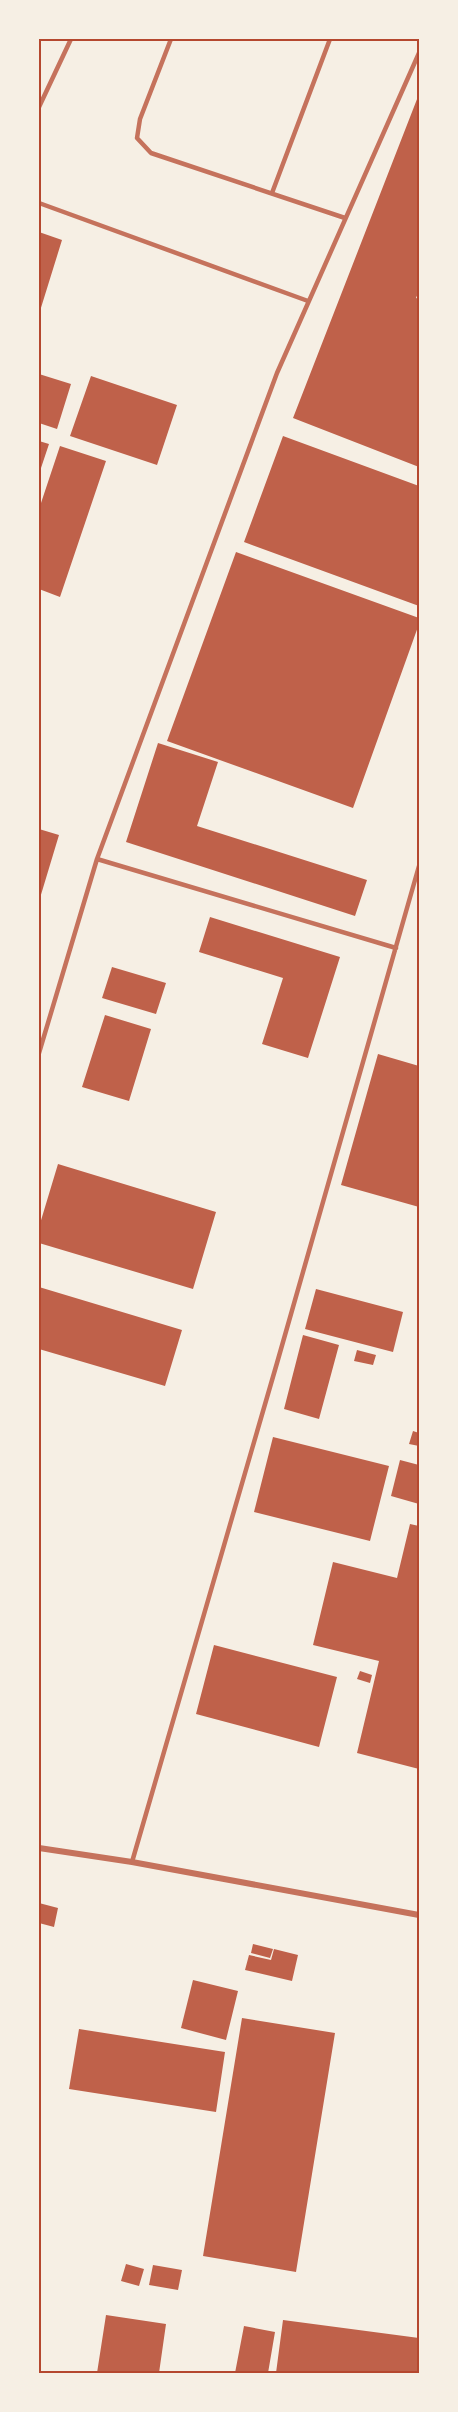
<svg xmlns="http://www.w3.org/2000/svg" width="458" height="2412" viewBox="0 0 458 2412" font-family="'PT Sans Narrow',sans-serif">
	<rect width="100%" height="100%" fill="#f6efe4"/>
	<path fill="#bf614a" d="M419 94V291L416 298 419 299V467L293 418Z
		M39 232 62 240 40 311H39Z
		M39 374 71 384 57 429 39 423Z
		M91 376 177 405 157 465 70 436Z
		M283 436 419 486V606L244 542Z
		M39 441 49 444 39 474Z
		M60 446 106 461 60 597 39 589V509Z
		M236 552 419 618V624L353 808 167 741Z
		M158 743 218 762 197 826 367 880 355 916 126 842Z
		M39 829 59 835 40 898H39Z
		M210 917 340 957 308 1058 262 1044 283 978 199 952Z
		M112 967 166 983 156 1014 102 998Z
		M105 1015 151 1029 129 1101 82 1087Z
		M378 1054 419 1066V1207L341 1185Z
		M58 1164 216 1212 193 1289 39 1243V1227Z
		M39 1287 182 1330 165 1386 39 1349Z
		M316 1289 403 1312 393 1352 305 1329Z
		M303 1335 339 1345 319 1419 284 1409Z
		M357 1350 376 1355 373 1365 354 1361Z
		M413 1431 419 1433V1446L409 1444Z
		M273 1437 389 1466 370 1541 254 1512Z
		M400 1460 419 1465V1504L391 1496Z
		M410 1524 419 1526V1769L357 1753 379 1661 313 1645 333 1562 397 1578Z
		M214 1645 337 1677 319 1747 196 1714Z
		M360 1671 372 1675 370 1683 357 1679Z
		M39 1903 58 1908 54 1927 39 1923Z
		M253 1944 273 1949 270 1958 251 1953Z
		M274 1949 298 1955 292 1981 245 1970 249 1955 271 1960Z
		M193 1980 238 1991 226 2040 181 2028Z
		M242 2018 335 2033 296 2272 203 2256Z
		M79 2029 225 2052 216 2112 69 2089Z
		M126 2264 144 2269 139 2286 121 2281Z
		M153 2265 182 2270 178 2290 149 2285Z
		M106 2315 166 2324 159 2373H97Z
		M283 2320 419 2338V2373H276Z
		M244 2326 275 2332 268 2373H235Z"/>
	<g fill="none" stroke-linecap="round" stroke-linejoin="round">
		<path stroke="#c5725c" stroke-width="4.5" d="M171 39 140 119 137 138 151 153 345 218
			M39 107 71 39
			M272 193 330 39
			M39 203 308 301
			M97 859 396 948
			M39 1053 97 859 277 373 419 53
			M132 1862 277 1363 419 866"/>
		<path stroke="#c5725c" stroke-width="6" d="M39 1848 132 1862 419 1915"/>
	</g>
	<rect width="458" height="2412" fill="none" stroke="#f6efe4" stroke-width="81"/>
	<rect x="40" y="40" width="378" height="2332" fill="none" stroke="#b5482f" stroke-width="2"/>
</svg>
